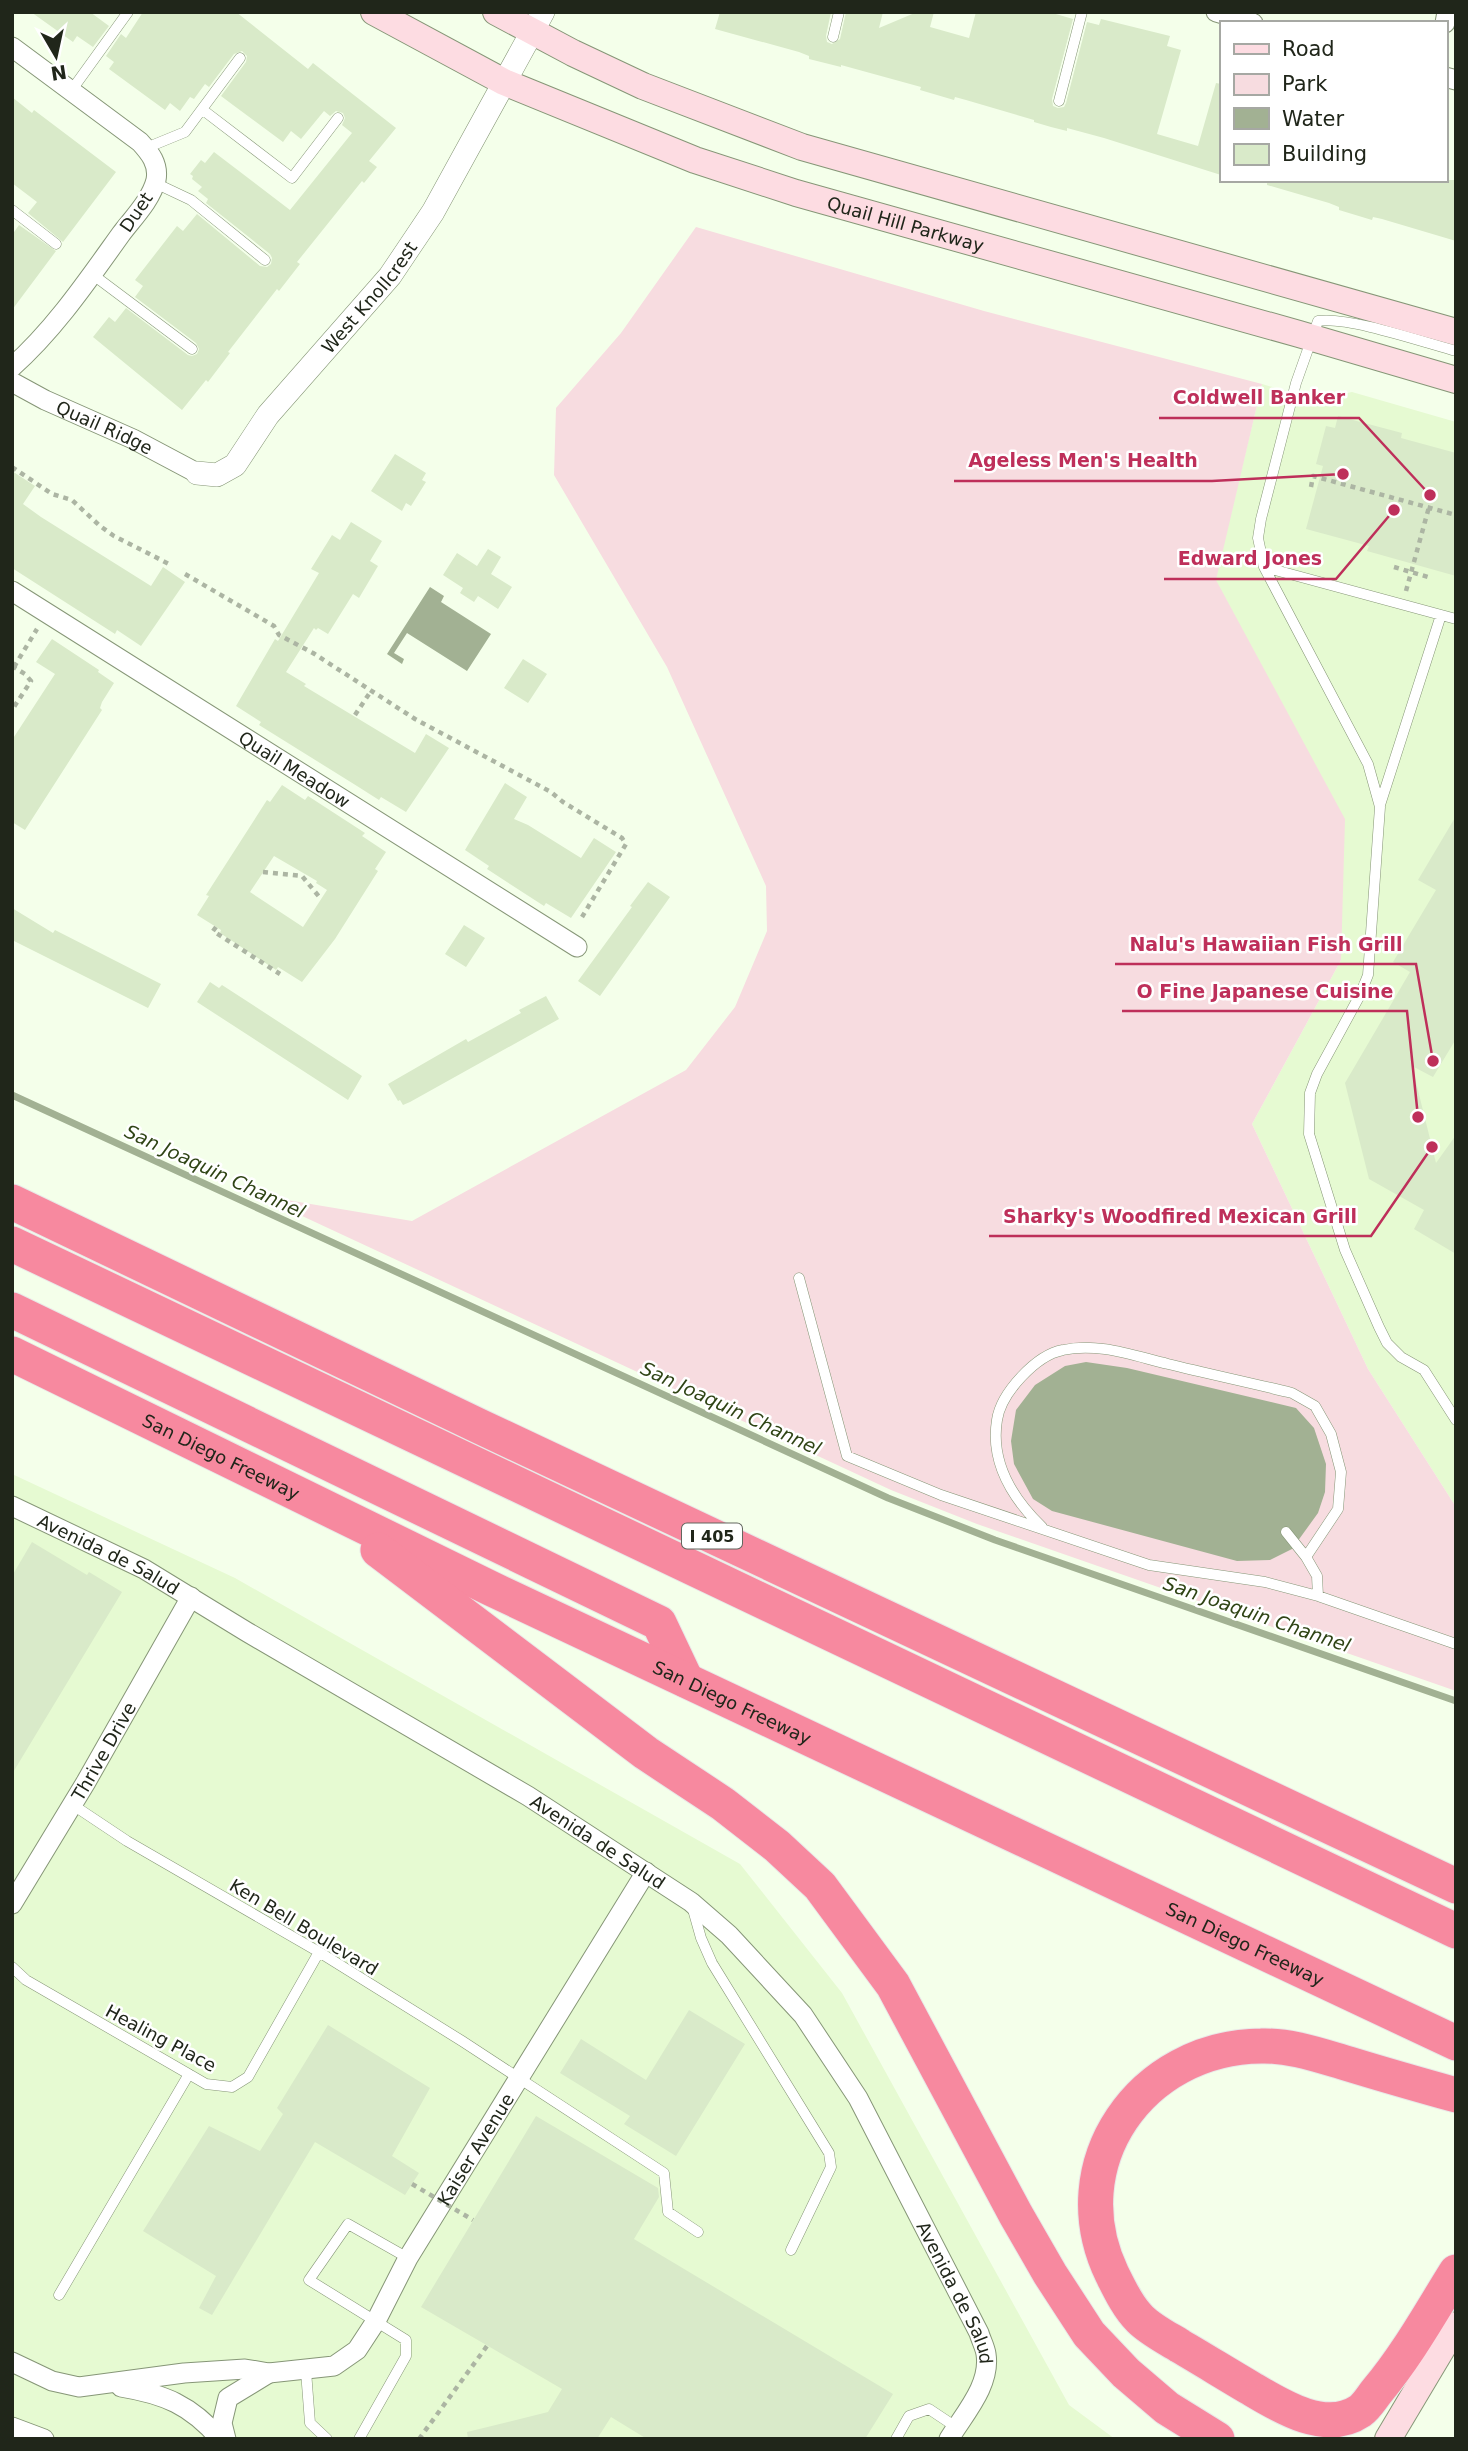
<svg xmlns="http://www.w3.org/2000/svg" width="1468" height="2451" viewBox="0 0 1468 2451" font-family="'DejaVu Sans',sans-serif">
	<rect width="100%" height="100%" fill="#f4ffea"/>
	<path fill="#e6fad2" d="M1262 384 1330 404 1338 395 1352 392 1456 422V1507L1368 1369 1252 1124 1341 960 1215 580Z
		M12 1474 235 1578 740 1864 842 1993 1069 2405 1115 2439H12Z"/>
	<path fill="#f7dce0" d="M696 227 984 311 1262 384 1216 580 1345 819 1341 960 1252 1124 1368 1369 1456 1507V1691L977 1524 891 1490 257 1195 412 1221 686 1070 735 1007 767 931 766 886 667 667 554 475 556 408 621 333Z"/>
	<path fill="#a2b193" d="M430 587 444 596 441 602 491 634 467 671 407 633 394 653 404 659 402 664 387 654Z
		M1086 1362 1127 1368 1296 1408 1314 1428 1326 1464 1325 1492 1318 1513 1292 1549 1270 1560 1237 1561 1052 1511 1033 1499 1014 1464 1011 1441 1016 1410 1035 1385 1065 1366Z"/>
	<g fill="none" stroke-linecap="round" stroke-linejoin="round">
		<path stroke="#a2b193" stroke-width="7" d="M12 1095 888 1498 995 1540 1456 1701"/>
	</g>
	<path fill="#d9eac9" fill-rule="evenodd" d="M31 12H90L109 26 93 47 77 36 73 42Z
		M143 12H236L308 69 313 63 396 128 369 161 377 167 364 183 362 181 297 262 300 264 279 291 277 289 228 352 230 353 208 382 206 380 182 410 93 337 109 317 115 322 126 308 188 355 192 356 197 354 199 349 196 343 135 297 143 286 135 280 177 226 183 231 197 214 260 266 267 267 271 264 272 258 270 254 206 203 208 199 198 191 202 187 192 179 193 176 190 174 201 160 205 163 214 152 290 210 352 133 342 125 345 118 343 113 336 111 330 116 324 111 301 139 291 131 283 142 233 105 221 96 246 62 247 56 242 51 234 54 209 87 205 84 194 99 190 97 180 111 170 103 165 110 109 69 114 62 106 56 121 34 126 38Z
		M720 12H831L826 36 827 42 832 44 840 39 846 12H883L879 28 917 12H934L930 27 969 38 976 12H1049L1073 19 1052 99 1053 106 1058 108 1064 107 1066 103 1087 22 1099 25 1101 19 1170 36 1167 46 1181 50 1157 134 1198 146 1216 83 1221 84V175L1104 138 1067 128V131L1051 127 1034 122V120L966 100 955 97 954 100 920 90 921 87 841 65V67L809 59V56L799 52 715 29Z
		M12 97 32 113 34 110 116 172 63 242 28 213 37 202 12 183Z
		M1267 180H1456V241L1382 219 1373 217 1372 220 1339 210V207L1329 203 1267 185Z
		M19 225 56 251 12 310V235Z
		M1338 416 1402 433 1401 438 1456 453V576L1367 551 1369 546 1306 529 1323 466 1316 464 1326 426 1335 428Z
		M395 454 426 473 422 480 426 482 411 506 406 503 402 511 371 491Z
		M12 471 35 486 23 504 41 517 151 586 163 567 185 582 141 646 117 630 115 634 12 568Z
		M351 522 382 541 370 561 378 566 359 598 353 594 328 634 318 628 316 630 314 628 286 672 306 684 304 686 415 753 426 734 449 748 406 812 381 797 379 800 357 786 259 725 261 722 236 706 275 639 278 641 319 573 311 569 332 535 340 540Z
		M488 549 501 557 491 574 512 587 498 609 478 596 474 602 460 593 463 588 443 575 457 553 477 566Z
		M52 639 99 670 98 672 114 683 102 702 100 708 102 710 25 830 12 822V740L55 674 36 662Z
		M523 659 547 674 528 703 504 688Z
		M505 783 527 797 514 819 528 825 581 858 594 838 616 852 571 918 546 903 544 906 487 869 489 866 465 850Z
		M282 785 305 800 308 796 365 833 362 836 386 852 375 869 378 871 335 939 302 982 278 967 276 970 220 933 221 930 197 915 209 896 206 895 267 800 270 802ZM274 856 317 881 316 883 327 890 303 927 250 892Z
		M1456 816V1039L1433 1077 1412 1066 1436 1163 1456 1135V1254L1414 1229 1424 1210 1369 1179 1345 1083 1410 972 1393 962 1436 890 1418 880Z
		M648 882 670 897 600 996 578 981 632 907 630 906Z
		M12 908 53 933 55 930 161 984 148 1008 12 940Z
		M464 925 485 938 466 967 445 954Z
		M210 982 219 988 222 985 362 1076 348 1100 197 1002Z
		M546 996 559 1019 410 1102 403 1105 400 1100 398 1101 388 1084 466 1039 468 1042 521 1013 519 1010Z
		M32 1542 87 1575 89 1572 122 1592 12 1774V1576Z
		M689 2010 745 2044 676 2156 624 2124 630 2116 560 2073 581 2039 646 2080Z
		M328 2025 430 2088 392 2156 419 2173 405 2195 315 2142 212 2315 199 2308 216 2276 143 2231 209 2126 260 2151 283 2114 277 2108Z
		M536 2116 658 2188 659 2197 634 2239 893 2394 865 2439H647L611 2417 597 2439H468L467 2432 548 2412 562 2389 421 2307Z"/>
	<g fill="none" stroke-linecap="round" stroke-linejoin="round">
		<defs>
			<path id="service" d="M833 37 839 12
				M71 91 128 12
				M1059 101 1082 12
				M203 110 292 178 338 118
				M146 148 185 132 240 58
				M155 183 191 200 265 260
				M12 210 56 244
				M92 274 192 349
				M1456 351C1423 342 1347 316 1318 321L1296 383 1261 519 1258 538 1264 567 1456 619
				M1264 567 1368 764 1380 807 1368 975 1360 995 1317 1074 1310 1093 1309 1134 1345 1250 1379 1327 1387 1343 1401 1357 1424 1370 1456 1420
				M1380 805 1441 615
				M799 1278 847 1456 941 1495 1149 1565 1265 1582 1318 1596 1456 1644
				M1042 1527C1012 1498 990 1463 997 1420 1001 1393 1036 1355 1063 1350 1098 1342 1134 1356 1168 1364 1209 1374 1251 1383 1292 1393L1315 1406 1331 1434 1341 1472 1338 1509 1306 1557 1317 1576 1318 1596
				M1286 1532 1306 1557
				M73 1805 127 1841 319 1952 462 2041 664 2173 668 2212 698 2232
				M692 1906 701 1938 712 1963 829 2153 831 2167 791 2250
				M12 1967 26 1980 206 2084 232 2087 248 2077 319 1952
				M59 2295 189 2074
				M306 2371 310 2423 327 2439
				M359 2439 406 2356V2340L309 2280 348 2224 408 2258
				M896 2439 909 2416 929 2409 956 2427"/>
			<g id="minor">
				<path d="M1216 12 1253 23"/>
				<path d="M1445 23 1447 12"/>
				<path d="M12 47 140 142C150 153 159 164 156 180 151 200 133 218 121 234 88 280 54 330 12 367"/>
				<path d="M1445 77 1456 80"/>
				<path id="s1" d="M12 382 45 400 133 439 197 473"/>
				<path id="s2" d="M12 591 577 947"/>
				<path id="s3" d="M12 1506 144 1569 247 1632 528 1796 691 1902 729 1935 803 2015 858 2098 979 2333C981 2340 985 2347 986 2354 991 2385 964 2414 949 2439"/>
				<path id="s4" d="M12 1904 86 1782 191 1597"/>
				<path id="s5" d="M12 2362 52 2381 79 2387 184 2373 245 2369 269 2373 334 2366 357 2350 376 2321 408 2258 646 1872"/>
				<path d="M121 2387C164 2394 191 2405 220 2439"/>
				<path d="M12 2427 44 2439"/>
				<path d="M226 2439 222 2423 228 2398 269 2373"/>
			</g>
			<g id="tertiary">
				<path id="s6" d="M197 473 217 475 235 465 268 415 390 276 433 212 543 12"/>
			</g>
			<g id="secondary">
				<path id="s7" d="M374 12 504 82 695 160 796 193 1299 334 1456 380"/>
				<path d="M496 12 573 53 643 86 802 147 1456 332"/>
				<path d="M1388 2439 1456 2325"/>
			</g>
			<g id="motorway">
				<path d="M12 1202 481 1427 1456 1886"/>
				<path d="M12 1244 1456 1931"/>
				<path d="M12 1310 659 1623 686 1680"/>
				<path id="s8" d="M12 1354 492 1589 1456 2043"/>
				<path d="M378 1550 646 1753 723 1804 777 1846 820 1886 893 1985 1016 2215 1050 2274 1089 2334 1126 2373 1167 2408 1217 2439"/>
				<path d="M1456 2095C1420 2085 1385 2075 1349 2064 1321 2056 1291 2045 1261 2046 1141 2047 1059 2164 1112 2274 1120 2290 1128 2307 1140 2319 1151 2330 1167 2338 1180 2346 1204 2360 1228 2375 1252 2389 1282 2407 1326 2434 1360 2411 1367 2406 1372 2397 1377 2391 1408 2354 1431 2312 1456 2272"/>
			</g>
		</defs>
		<use href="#service" stroke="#869677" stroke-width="11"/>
		<use href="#minor" stroke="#869677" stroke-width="21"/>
		<use href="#tertiary" stroke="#869677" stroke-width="24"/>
		<use href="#secondary" stroke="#869677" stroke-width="28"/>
		<use href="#motorway" stroke="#e9e9e8" stroke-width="37"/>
		<path stroke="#acb5a3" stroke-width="4.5" stroke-dasharray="5 5" stroke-linecap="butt" d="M12 467 52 494 72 500 100 526 114 536 171 565
			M1311 487 1313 476 1456 515
			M1394 567 1428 577
			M185 574 274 626 279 635 313 653 415 719 551 792 563 802 622 838 626 844 582 917
			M1406 591 1429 507
			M12 666 25 674 31 681 12 710
			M14 667 37 629
			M355 715 371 691
			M263 872 302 876 321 899
			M216 927 213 931 280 974
			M419 2439 487 2346"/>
		<use href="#service" stroke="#fff" stroke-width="10"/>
		<use href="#minor" stroke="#fff" stroke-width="19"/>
		<use href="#tertiary" stroke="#fff" stroke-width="23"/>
		<use href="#secondary" stroke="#fddce2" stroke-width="26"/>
		<use href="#motorway" stroke="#f7899f" stroke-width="35"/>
		<path stroke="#acb5a3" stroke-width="4.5" stroke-dasharray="5 5" stroke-linecap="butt" d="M412 2184 473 2220"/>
	</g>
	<g text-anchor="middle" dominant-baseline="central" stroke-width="5" stroke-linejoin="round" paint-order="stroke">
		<rect fill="#fff" stroke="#63675f" stroke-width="2" x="682" y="1523.5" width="60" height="25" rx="5"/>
		<g font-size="16" font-weight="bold" fill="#20261a">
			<text x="712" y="1536">I 405</text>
		</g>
		<g font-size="18" fill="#20261a" stroke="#fff">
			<text transform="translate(136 212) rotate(-56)">Duet</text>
			<text stroke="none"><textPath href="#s7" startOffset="574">Quail Hill Parkway</textPath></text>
			<text stroke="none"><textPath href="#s6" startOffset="256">West Knollcrest</textPath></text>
			<text stroke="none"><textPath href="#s1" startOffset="103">Quail Ridge</textPath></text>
			<text stroke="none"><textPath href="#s2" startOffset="334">Quail Meadow</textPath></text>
			<text stroke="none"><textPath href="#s8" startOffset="233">San Diego Freeway</textPath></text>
			<text stroke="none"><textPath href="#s3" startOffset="108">Avenida de Salud</textPath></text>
			<text stroke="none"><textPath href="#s8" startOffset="800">San Diego Freeway</textPath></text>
			<text stroke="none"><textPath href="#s4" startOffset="178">Thrive Drive</textPath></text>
			<text stroke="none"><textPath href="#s3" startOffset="676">Avenida de Salud</textPath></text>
			<text transform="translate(304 1927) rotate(31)">Ken Bell Boulevard</text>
			<text stroke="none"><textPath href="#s8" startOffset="1367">San Diego Freeway</textPath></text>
			<text transform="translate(161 2038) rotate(28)">Healing Place</text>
			<text stroke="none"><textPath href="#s5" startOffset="590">Kaiser Avenue</textPath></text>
			<text stroke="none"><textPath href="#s3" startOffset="1264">Avenida de Salud</textPath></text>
		</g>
		<g font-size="19" font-style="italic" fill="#2f4415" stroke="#fff">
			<text transform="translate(215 1171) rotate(25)">San Joaquin Channel</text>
			<text transform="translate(731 1408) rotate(25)">San Joaquin Channel</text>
			<text transform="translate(1257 1614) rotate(19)">San Joaquin Channel</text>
		</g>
	</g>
	<path fill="none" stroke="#be2f5a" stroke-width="2.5" d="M1430 495L1359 418H1159M1343 474L1212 481H954M1394 510L1336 579H1164M1433 1061L1416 964H1115M1418 1117L1407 1011H1122M1432 1147L1371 1236H989"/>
	<g fill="#be2f5a" stroke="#fff" stroke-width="2.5">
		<circle cx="1430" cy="495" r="7"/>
		<circle cx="1343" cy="474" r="7"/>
		<circle cx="1394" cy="510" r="7"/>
		<circle cx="1433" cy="1061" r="7"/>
		<circle cx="1418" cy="1117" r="7"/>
		<circle cx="1432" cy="1147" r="7"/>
	</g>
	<g font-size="19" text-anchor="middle" font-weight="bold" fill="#be2f5a" stroke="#fff" stroke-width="5" stroke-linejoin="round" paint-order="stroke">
		<text x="1259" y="404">Coldwell Banker</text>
		<text x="1083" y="467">Ageless Men's Health</text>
		<text x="1250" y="565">Edward Jones</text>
		<text x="1266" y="951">Nalu's Hawaiian Fish Grill</text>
		<text x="1265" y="998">O Fine Japanese Cuisine</text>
		<text x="1180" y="1223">Sharky's Woodfired Mexican Grill</text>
	</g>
	<rect width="1468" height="2451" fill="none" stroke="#20261a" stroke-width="28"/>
	<rect x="1220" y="21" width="228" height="161" fill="#ffffff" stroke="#a6a8a3" stroke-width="2"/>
	<rect x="1234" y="44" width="35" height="10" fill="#fddce2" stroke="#a6a8a3" stroke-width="2"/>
	<text x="1282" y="56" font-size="21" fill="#20261a">Road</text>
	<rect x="1234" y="74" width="35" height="21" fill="#f7dce0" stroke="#a6a8a3" stroke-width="2"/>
	<text x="1282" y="91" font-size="21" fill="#20261a">Park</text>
	<rect x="1234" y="108" width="35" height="21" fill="#a2b193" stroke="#a6a8a3" stroke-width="2"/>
	<text x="1282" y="126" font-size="21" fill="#20261a">Water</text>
	<rect x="1234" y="144" width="35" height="21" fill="#d9eac9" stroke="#a6a8a3" stroke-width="2"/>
	<text x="1282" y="161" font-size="21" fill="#20261a">Building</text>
	<g transform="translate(56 56) rotate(171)" stroke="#ffffff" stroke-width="5" paint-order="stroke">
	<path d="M0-5L12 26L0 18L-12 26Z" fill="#20261a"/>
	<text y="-10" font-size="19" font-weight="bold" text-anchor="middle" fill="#20261a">N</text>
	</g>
</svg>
